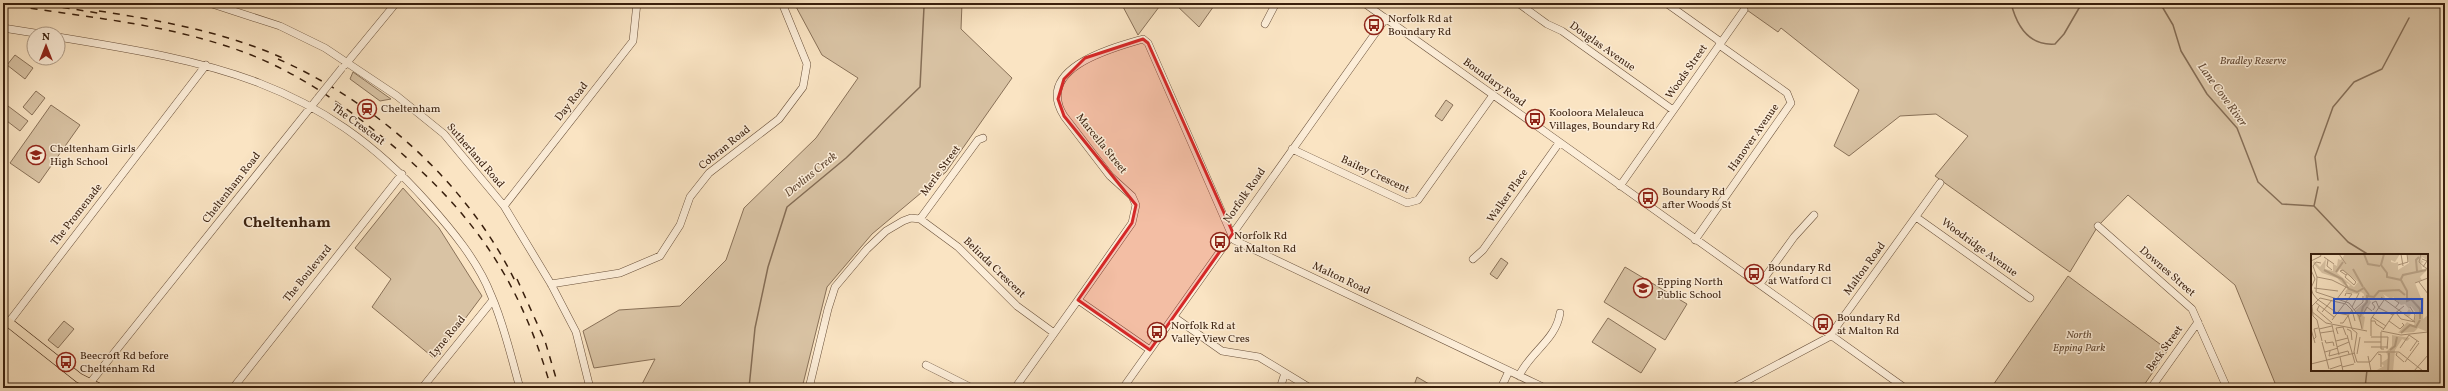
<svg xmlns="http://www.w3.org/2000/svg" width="2448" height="391" viewBox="0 0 2448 391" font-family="Vollkorn,serif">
	<rect width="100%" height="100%" fill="#fae4c3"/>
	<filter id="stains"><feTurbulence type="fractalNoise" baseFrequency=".005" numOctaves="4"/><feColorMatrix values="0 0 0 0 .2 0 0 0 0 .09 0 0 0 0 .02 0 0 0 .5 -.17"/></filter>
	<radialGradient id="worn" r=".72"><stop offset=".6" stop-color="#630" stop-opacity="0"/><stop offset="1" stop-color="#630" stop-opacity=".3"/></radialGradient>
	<path fill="#d9c3a4" stroke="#897158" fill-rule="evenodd" d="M794 3H962L961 29 1012 78 946 172 872 234 827 287 802 388H640L655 359 594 368 583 331 619 310 680 306 726 260 744 208 816 138 858 78 822 55Z
		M1121 3H1162L1138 35Z
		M1174 3H1216L1199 27Z
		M1737 3H2445V388H2277L2235 285 2128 195 2098 226 2070 272 1935 176 1968 136 1936 114 1900 116 1849 156 1834 146 1859 90 1781 28 1778 32ZM2312 255H2427V370H2312Z
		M15 55 33 68 25 79 7 65Z
		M353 72 391 99 380 101 350 79Z
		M36 91 45 98 32 115 23 107Z
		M1446 100 1453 105 1442 121 1435 116Z
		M51 105 80 125 39 183 10 163Z
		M8 106 28 121 20 131 3 118V112Z
		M403 188 439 228 482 296 435 359 372 307 391 279 355 248Z
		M1501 258 1508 263 1497 279 1490 274Z
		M1625 267 1687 304 1665 340 1604 302Z
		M2068 276 2168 350 2142 388H1991Z
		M1608 318 1656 349 1641 373 1592 342Z
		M64 321 74 329 58 348 48 340Z
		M1417 377 1436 388H1413Z"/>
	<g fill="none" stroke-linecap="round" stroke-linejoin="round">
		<path stroke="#856d55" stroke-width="1.5" d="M2011 3C2017 27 2029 46 2055 44L2064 34 2082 3
			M2160 3 2173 25 2181 51 2207 94 2237 128 2258 182 2282 204 2314 206 2348 242 2369 255
			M2318 180 2315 157 2333 107 2354 82 2382 69 2409 18
			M2314 206 2318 187
			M749 388 755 328 768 267 787 207 846 158 920 87 924 7 922 3
			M2365 388 2367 370"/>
		<defs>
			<path id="minor" d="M209 3 280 26 325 48 397 96 444 134 504 206 551 284 576 332 590 388
				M1364 3 1905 388
				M1518 3 1547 24 1562 31 1673 110
				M1666 3 1718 40 1722 47 1787 93 1791 103 1695 240
				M1265 24 1276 3
				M3 28 41 34
				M58 37C211 62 319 80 427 202 451 229 478 261 491 295 504 324 511 357 520 388
				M345 65 396 3
				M1292 149 1407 203 1418 200 1493 95
				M1620 186 1744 10
				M504 206 633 41 637 3
				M1916 217 2030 298
				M920 219 978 140 983 138
				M2098 226 2192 309 2227 388
				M1473 259 1483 250 1559 143
				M551 284 620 273 660 256 680 225 690 197 709 173 779 119 803 87 807 64 782 3
				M1760 284 1794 237 1814 215
				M1078 300 1132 223 1136 205 1132 196 1110 176 1064 116C1034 68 1112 48 1143 39L1148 43 1234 240 1545 388
				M1174 317 1222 351 1259 357 1310 388
				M9 322 206 65
				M926 365 972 388
				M1519 376C1530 352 1556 340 1560 313
				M86 388 318 98
				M233 388 402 174
				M422 388 493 300
				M809 388 828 309 835 287 867 249 886 231 903 221 911 218 920 219 958 247 1017 306 1054 333
				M1015 388 1078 300 1150 350
				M1123 388 1386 18
				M1280 388 1285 373
				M1501 388 1509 371
				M1733 388 1829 337 1940 183
				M2151 388 2198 322"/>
			<path id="major" d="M3 318 79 378 99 388"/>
		</defs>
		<use href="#minor" stroke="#69503a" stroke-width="8"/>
		<use href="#major" stroke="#391f0d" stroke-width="10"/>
		<use href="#minor" stroke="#fcedd8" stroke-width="7"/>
		<use href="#major" stroke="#fae4c3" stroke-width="9"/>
		<path stroke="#391f0d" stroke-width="1.5" stroke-dasharray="7 7" stroke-linecap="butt" d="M35 3 104 14
			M3 4C76 16 152 22 223 45 281 63 328 93 375 131 468 206 518 273 551 388
			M99 11C163 21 225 32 285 59
			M278 59C378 103 470 186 517 285
			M517 279 545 341 559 388"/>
		<defs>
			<path id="minor-bridge" d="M318 98 342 68"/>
		</defs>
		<use href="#minor-bridge" stroke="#69503a" stroke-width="8" stroke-linecap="butt"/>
		<use href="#minor-bridge" stroke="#fcedd8" stroke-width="7"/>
	</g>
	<path fill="#d62828" fill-opacity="0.2" stroke="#d62828" stroke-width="3" stroke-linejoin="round" d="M1143 39 1148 43 1233 233 1150 350 1078 300 1132 223 1136 205 1064 116 1058 99 1064 79 1085 58Z"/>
	<defs>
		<symbol id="bus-ring" viewBox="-11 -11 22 22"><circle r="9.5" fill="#fcedd8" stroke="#8f2418" stroke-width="1.5"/><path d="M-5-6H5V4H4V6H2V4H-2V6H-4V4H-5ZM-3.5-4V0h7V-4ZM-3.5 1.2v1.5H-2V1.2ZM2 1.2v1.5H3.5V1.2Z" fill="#8f2418"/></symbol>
		<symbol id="station-ring" viewBox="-11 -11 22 22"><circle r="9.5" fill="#fcedd8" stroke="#8f2418" stroke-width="1.5"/><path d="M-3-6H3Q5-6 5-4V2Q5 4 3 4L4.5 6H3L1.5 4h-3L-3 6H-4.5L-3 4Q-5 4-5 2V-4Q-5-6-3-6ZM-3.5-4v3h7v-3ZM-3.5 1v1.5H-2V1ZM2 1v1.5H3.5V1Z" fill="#8f2418"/></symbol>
		<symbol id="school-ring" viewBox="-11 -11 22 22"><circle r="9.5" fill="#fcedd8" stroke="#8f2418" stroke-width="1.5"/><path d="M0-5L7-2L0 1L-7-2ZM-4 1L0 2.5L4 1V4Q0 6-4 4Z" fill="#8f2418"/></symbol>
	</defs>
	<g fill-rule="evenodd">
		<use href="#bus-ring" x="1363" y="14" width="22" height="22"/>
		<use href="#station-ring" x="356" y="98" width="22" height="22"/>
		<use href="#bus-ring" x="1524" y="108" width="22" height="22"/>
		<use href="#school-ring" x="25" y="144" width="22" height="22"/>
		<use href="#bus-ring" x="1637" y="187" width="22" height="22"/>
		<use href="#bus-ring" x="1209" y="231" width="22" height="22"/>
		<use href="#bus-ring" x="1743" y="263" width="22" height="22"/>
		<use href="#school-ring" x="1632" y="277" width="22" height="22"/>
		<use href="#bus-ring" x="1812" y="313" width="22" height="22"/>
		<use href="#bus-ring" x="1146" y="321" width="22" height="22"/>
		<use href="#bus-ring" x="55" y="351" width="22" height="22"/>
	</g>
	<g text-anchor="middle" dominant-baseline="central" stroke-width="3" stroke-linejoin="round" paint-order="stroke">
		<g font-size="11" fill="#391f0d" stroke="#fcedd8" text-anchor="start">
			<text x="1388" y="19">Norfolk Rd at<tspan x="1388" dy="13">Boundary Rd</tspan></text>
			<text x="381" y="109">Cheltenham</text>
			<text x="1549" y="113">Kooloora Melaleuca<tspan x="1549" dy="13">Villages, Boundary Rd</tspan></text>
			<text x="50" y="149">Cheltenham Girls<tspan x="50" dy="13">High School</tspan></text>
			<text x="1662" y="192">Boundary Rd<tspan x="1662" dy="13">after Woods St</tspan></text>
			<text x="1234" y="236">Norfolk Rd<tspan x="1234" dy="13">at Malton Rd</tspan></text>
			<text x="1768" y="268">Boundary Rd<tspan x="1768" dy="13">at Watford Cl</tspan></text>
			<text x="1657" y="282">Epping North<tspan x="1657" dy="13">Public School</tspan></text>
			<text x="1837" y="318">Boundary Rd<tspan x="1837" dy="13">at Malton Rd</tspan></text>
			<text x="1171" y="326">Norfolk Rd at<tspan x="1171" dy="13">Valley View Cres</tspan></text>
			<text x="80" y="356">Beecroft Rd before<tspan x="80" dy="13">Cheltenham Rd</tspan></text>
		</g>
		<g font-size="11" fill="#391f0d" stroke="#fcedd8">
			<text transform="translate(1602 47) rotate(35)">Douglas Avenue</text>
			<text transform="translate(1687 72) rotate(-55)">Woods Street</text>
			<text transform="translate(1494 83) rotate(36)">Boundary Road</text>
			<text transform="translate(572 102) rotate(-52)">Day Road</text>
			<text transform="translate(358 125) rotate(36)">The Crescent</text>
			<text transform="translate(1754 138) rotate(-55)">Hanover Avenue</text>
			<text transform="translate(1101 144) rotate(51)">Marcella Street</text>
			<text transform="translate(725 148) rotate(-39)">Cobran Road</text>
			<text transform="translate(475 156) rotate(49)">Sutherland Road</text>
			<text transform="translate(941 171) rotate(-54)">Merle Street</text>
			<text transform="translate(1375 175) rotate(25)">Bailey Crescent</text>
			<text transform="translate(232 188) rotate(-52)">Cheltenham Road</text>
			<text transform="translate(1245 196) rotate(-55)">Norfolk Road</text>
			<text transform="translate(1508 196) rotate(-55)">Walker Place</text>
			<text transform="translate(77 215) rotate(-52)">The Promenade</text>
			<text transform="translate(1979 248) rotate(36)">Woodridge Avenue</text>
			<text transform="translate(994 268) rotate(44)">Belinda Crescent</text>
			<text transform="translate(1865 269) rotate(-54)">Malton Road</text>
			<text transform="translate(2167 272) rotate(41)">Downes Street</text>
			<text transform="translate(308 274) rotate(-51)">The Boulevard</text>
			<text transform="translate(1341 279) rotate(25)">Malton Road</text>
			<text transform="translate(448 337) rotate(-51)">Lyne Road</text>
			<text transform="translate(2165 349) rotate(-54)">Beck Street</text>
		</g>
		<g font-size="11" font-style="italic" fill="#614833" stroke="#fcedd8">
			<text x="2253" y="61">Bradley Reserve</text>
			<text x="2079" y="335">North<tspan x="2079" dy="13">Epping Park</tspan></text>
		</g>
		<g font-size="12" font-style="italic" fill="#654c37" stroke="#fcedd8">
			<text transform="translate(2222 95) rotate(54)">Lane Cove River</text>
			<text transform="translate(811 175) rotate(-39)">Devlins Creek</text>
		</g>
		<g font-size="15" font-weight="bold" fill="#391f0d" stroke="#fcedd8">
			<text x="287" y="223">Cheltenham</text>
		</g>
	</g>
	<g transform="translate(2311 254)">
		<rect width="117" height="117" fill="#fae4c3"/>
		<path d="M34 0H89L84 8 80 6V8L84 9 87 8V16L98 9 96 0H117L116 6 111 3 110 6 113 8 110 9 111 15 114 16 117 11V15L109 23 111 26 104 29 110 44H113L112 65 117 61V78L107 74 103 78 87 79 96 68 103 72 105 59 100 52 98 55 101 58 98 63 94 61 98 55 94 50 90 51 82 43 80 45 72 40 74 43 73 45H58L60 48 52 62 54 63 52 76 44 57 54 48 53 40 50 38 46 40 34 38 39 31 36 29 33 31 26 24 11 19 2 9 3 7 9 13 15 5 14 15 22 17V10L26 12 27 5 30 6ZM29 15 47 28 43 33 26 19ZM81 81 99 84 96 87 91 85 84 96 82 117 66 116 73 112 70 109 78 104 75 98 81 92Z" fill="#d9c3a4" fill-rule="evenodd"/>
		<path fill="none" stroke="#b8a185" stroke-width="2" d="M53 0 57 10 69 12M73 0 70 11 76 19V23L90 26 96 37V47L100 45 109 55V65M42 15 52 33M13 16 31 25 38 35 46 38 53 34 58 41M106 17 105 6 108 3M25 18 32 8M90 25 92 21 115 16M49 63 52 53 56 48V42L63 43 68 37 88 36 94 41M90 79 99 71 105 73 109 66M79 96 84 92 86 83M77 117 78 99"/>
		<path fill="none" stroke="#ad957a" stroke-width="1" d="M28 0 35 10M90 0 92 12M110 0 108 8 117 16M13 3 23 10M111 5 116 7 112 13M17 6 16 12 21 16M0 7 10 2 9 0M10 9 5 8 2 12 6 23 5 38 38 49 48 62 51 75M87 11 97 8 96 0M0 16 4 25 0 34M35 21 29 17 32 16 39 22 45 28 43 31 34 23 36 20M6 23 21 26 37 34M108 28 117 40M104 29 117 24M0 34 2 40 6 45 26 59 37 61 41 75M3 34 27 37M70 43 104 68M81 44 88 49 84 54M26 45 35 33M65 47 68 54 82 61M4 48 23 63M8 52 6 56 21 69M41 53 48 39M99 53 104 61 103 67M43 56 52 48V42M62 56 64 53 61 49 65 47M0 57 15 69 56 77M11 58 21 46M85 59 90 65 104 68M52 60 56 53 61 57M2 62 1 52 9 44 35 50 41 56 44 67M2 62 6 66 11 87M61 63 75 72M21 66 41 40 35 39 34 42M60 67H64L65 70 73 75M78 67 89 75 93 71 91 69M29 69H32L41 56M21 71 24 84M0 75 4 89M8 75 21 72M36 75 40 77 41 86M41 75 46 79 43 98 46 108H49M72 76 82 61 93 52M70 77 90 81 117 78M70 78V95H73M9 79 22 77M27 80 25 74 32 73 35 81M36 81 44 109M60 82V65L73 46M60 83H77M24 84 28 101M3 85 5 83 3 75 7 74M14 86 15 89 22 88 23 92M25 87 37 84M11 88 18 115M53 88H70M26 93 38 88M60 93H77M89 94 98 81 108 88M76 95 77 83M19 97 18 102 37 97 38 100M99 97 106 87M14 98 27 94M86 99 85 101 93 108M46 100 49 83M67 100 70 101V113M57 102 60 117M29 103 32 117M49 108H59L67 98H88L112 117M94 108 108 89M0 110 44 99M31 113 43 110M19 115 31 111M103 117 117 101"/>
		<path fill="#1d4ed8" fill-opacity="0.15" stroke="#1d4ed8" stroke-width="2" d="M23 45H111V59H23Z"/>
		<rect width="117" height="117" fill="none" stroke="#391f0d" stroke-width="2"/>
	</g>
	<rect width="2448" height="391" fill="none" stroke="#fae4c3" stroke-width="16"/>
	<rect x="4" y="4" width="2440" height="383" fill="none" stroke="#391f0d" stroke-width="2"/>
	<rect x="8" y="8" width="2432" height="375" fill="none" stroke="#391f0d"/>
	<g transform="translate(46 46)"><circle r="19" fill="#fcedd8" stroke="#ae9b87"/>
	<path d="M0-3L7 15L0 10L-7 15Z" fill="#8f2418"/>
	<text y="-6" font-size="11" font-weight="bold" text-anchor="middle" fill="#391f0d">N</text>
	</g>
	<rect width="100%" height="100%" filter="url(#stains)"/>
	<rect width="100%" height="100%" fill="url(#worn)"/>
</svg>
